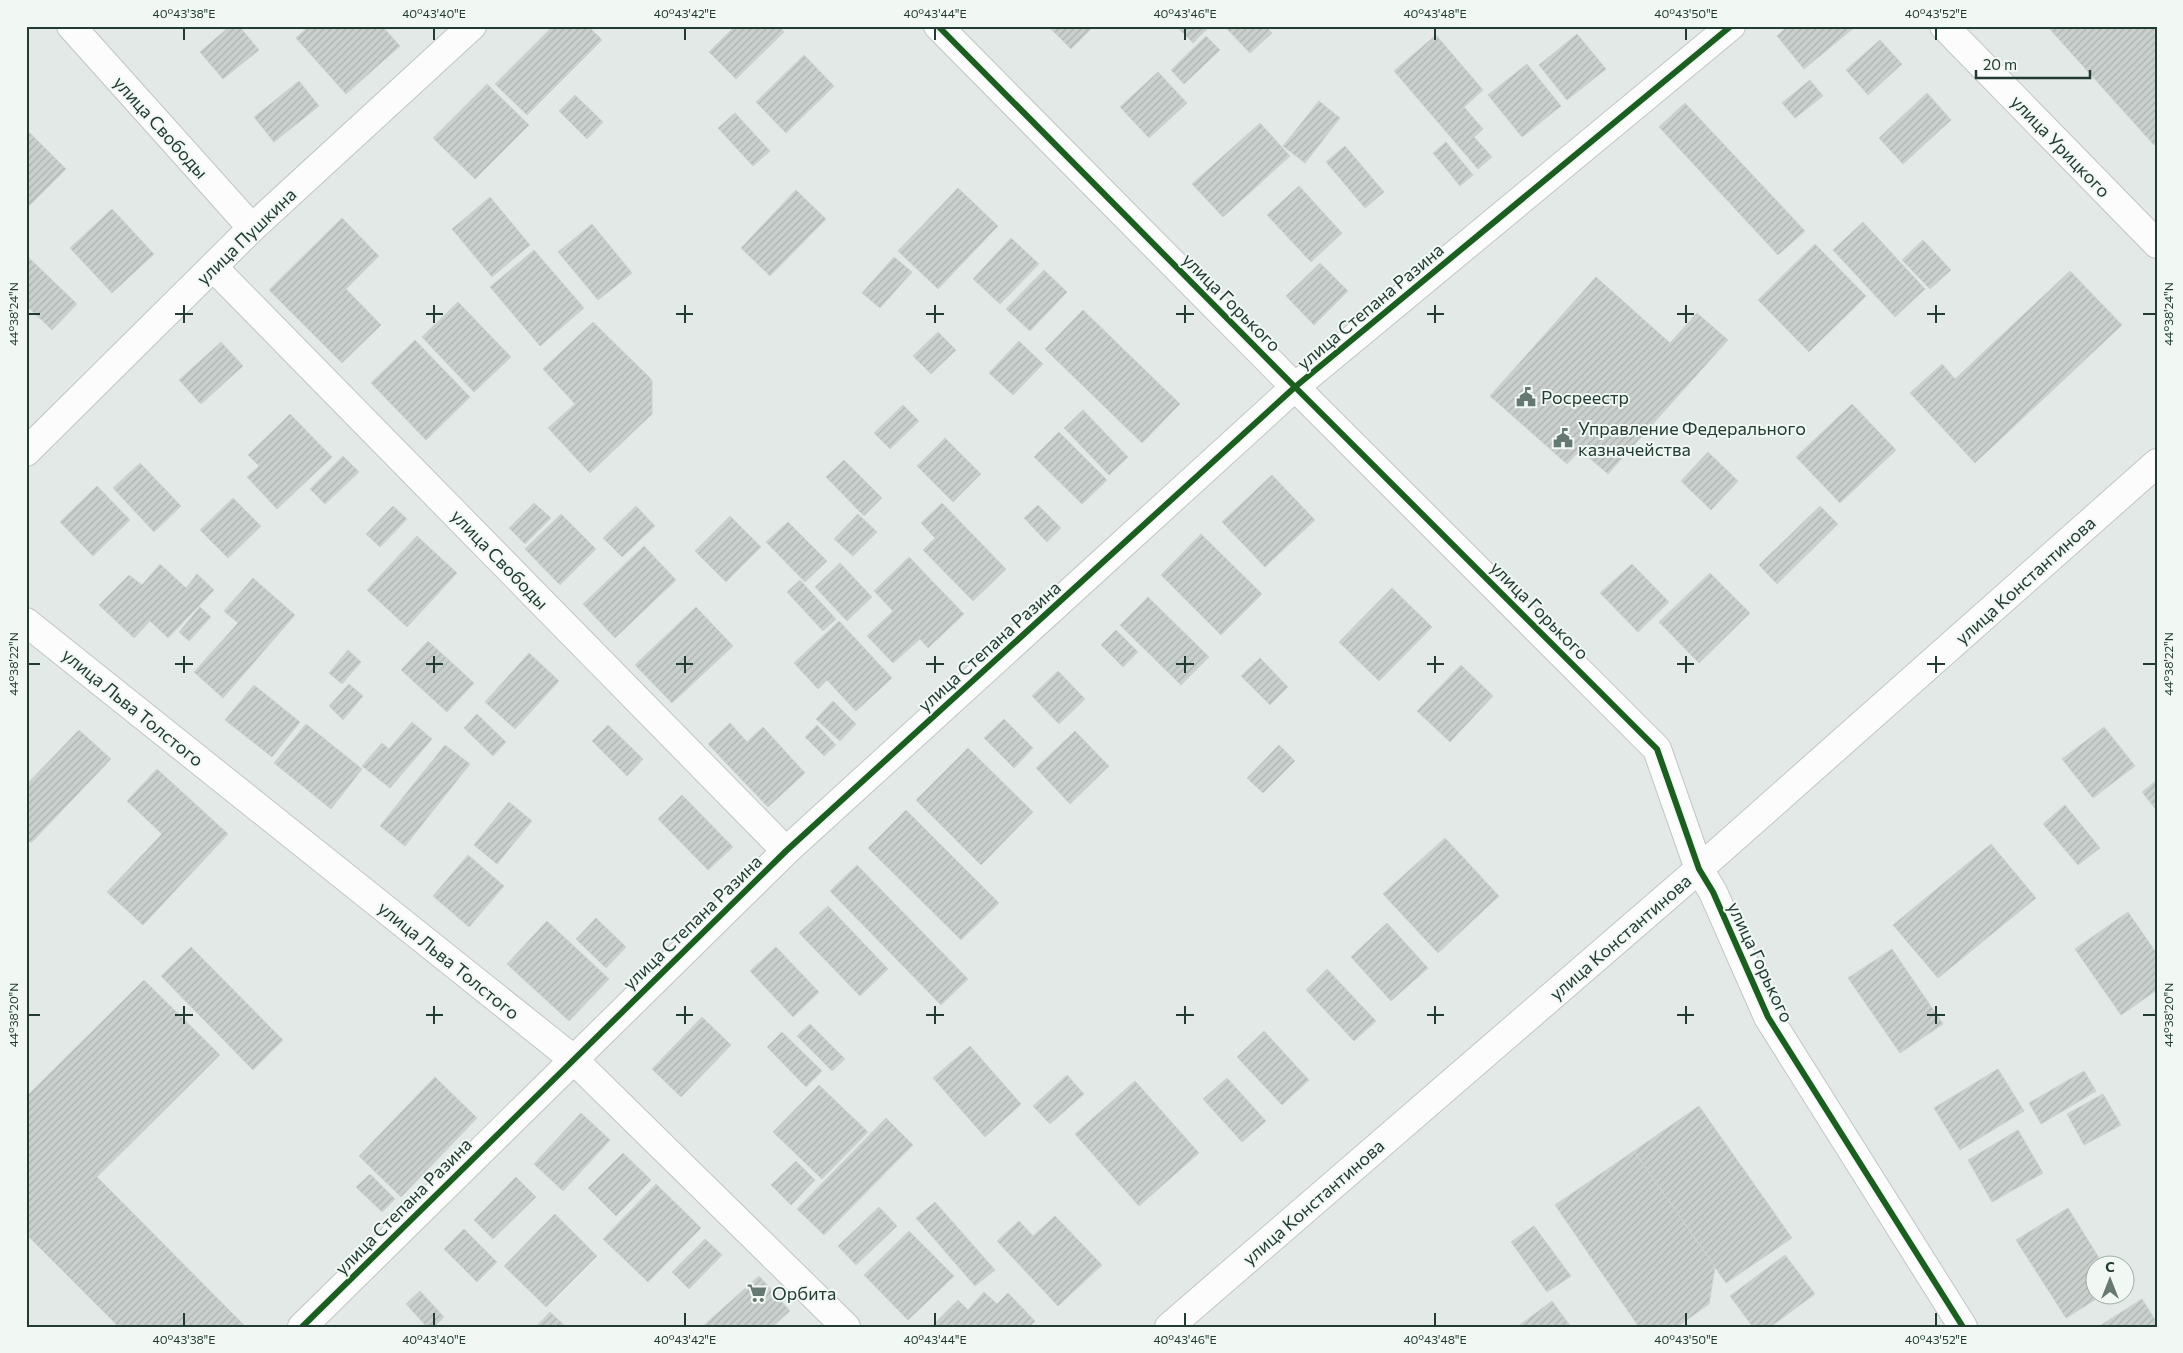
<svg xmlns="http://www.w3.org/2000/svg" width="2183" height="1353" viewBox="0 0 2183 1353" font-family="Commissioner,sans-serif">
	<defs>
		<pattern id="building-hatch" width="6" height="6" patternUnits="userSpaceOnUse" patternTransform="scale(1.25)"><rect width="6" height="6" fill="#cad0cd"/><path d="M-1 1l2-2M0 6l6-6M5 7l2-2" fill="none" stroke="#adb4b0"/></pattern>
	</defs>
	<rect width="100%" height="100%" fill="#e3e9e6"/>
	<path fill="url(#building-hatch)" stroke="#ccd2cf" d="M230 26H239L259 50 223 79 200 52Z
		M309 26H382L400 46 346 94 296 38Z
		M553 26H588L602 40 527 115 495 84Z
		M735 26H779L784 32 736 79 709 52Z
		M1052 26H1094L1071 49 1050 28Z
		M1176 26H1210L1193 43Z
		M1227 26H1266L1272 33 1250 53 1226 28Z
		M1788 26H1856L1804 69 1777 36Z
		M2047 26H2157V142L2154 145Z
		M1577 34 1606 69 1567 100 1539 65Z
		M1436 35 1483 90 1464 107 1483 129 1474 137 1492 157 1478 169 1394 71Z
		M1206 36 1220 50 1184 84 1171 70Z
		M1880 40 1902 64 1868 95 1846 70Z
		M804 55 834 86 786 133 756 102Z
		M1527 64 1561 106 1522 137 1488 95Z
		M1158 72 1187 103 1149 138 1120 107Z
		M1810 80 1823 96 1795 118 1782 103Z
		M299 81 319 106 274 142 254 117Z
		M487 84 529 125 475 179 433 138Z
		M1927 93 1951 120 1903 164 1879 138Z
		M575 95 603 122 587 139 559 111Z
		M1319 101 1340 118 1305 163 1283 146Z
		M1685 103 1805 231 1778 255 1659 127Z
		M735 113 770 151 753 166 718 128Z
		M1260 123 1290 156 1223 217 1192 184Z
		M27 130 66 169 26 209V131Z
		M1446 142 1473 175 1460 186 1433 153Z
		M1345 146 1384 192 1365 208 1326 162Z
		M1299 186 1342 233 1311 262 1267 215Z
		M958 188 998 226 938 289 898 251Z
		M796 190 826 219 770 276 741 248Z
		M490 197 530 245 492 277 452 229Z
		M112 209 154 254 112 293 70 248Z
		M342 218 379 256 346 289 381 325 342 363 269 290Z
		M1863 222 1925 289 1895 317 1833 250Z
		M592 224 632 273 598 300 558 252Z
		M1011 238 1039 264 1000 304 973 279Z
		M1923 240 1951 270 1930 289 1902 260Z
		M1815 244 1866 296 1809 352 1758 300Z
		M534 250 584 308 540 346 490 287Z
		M26 255 77 304 52 330 26 305Z
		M894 257 912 272 880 308 862 293Z
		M1320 263 1348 291 1314 325 1286 296Z
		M1044 270 1067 292 1030 331 1006 309Z
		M2070 271 2122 325 1975 463 1910 393 1942 364 1955 379Z
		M1596 277 1670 343 1697 313 1728 340 1608 474 1580 450 1567 464 1490 396Z
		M458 302 511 357 474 392 422 337Z
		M1083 310 1180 404 1142 443 1045 349Z
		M593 322 652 380V414L590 473 548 428 575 404 543 369Z
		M938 332 956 350 931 374 913 356Z
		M415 340 470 397 426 440 371 383Z
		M1019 341 1043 364 1013 395 989 373Z
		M221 342 243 366 201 404 179 380Z
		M1852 404 1896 450 1840 503 1796 457Z
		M903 405 919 421 890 449 874 433Z
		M1083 410 1128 457 1109 475 1064 428Z
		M290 414 332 457 277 509 247 477 259 466 248 455Z
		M1059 432 1107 480 1082 504 1034 457Z
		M945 438 981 474 953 502 917 466Z
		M1708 452 1738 481 1711 510 1681 481Z
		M343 456 359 472 325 504 310 489Z
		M844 460 882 498 864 516 826 477Z
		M140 463 181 506 154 532 113 488Z
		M1272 475 1315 520 1265 567 1222 522Z
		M97 486 130 520 93 556 60 522Z
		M233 498 261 526 228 558 200 530Z
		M534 503 551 518 525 544 509 528Z
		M942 503 1006 569 973 601 923 550 935 538 921 523Z
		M1038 505 1061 528 1047 542 1024 518Z
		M393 506 407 519 380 547 366 534Z
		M636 506 655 526 622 557 603 538Z
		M1820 506 1838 524 1777 584 1759 565Z
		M561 514 596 549 560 585 525 549Z
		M858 514 877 532 853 556 834 539Z
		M730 516 761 547 726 582 695 551Z
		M788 522 827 561 805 582 766 542Z
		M1201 534 1262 594 1221 635 1161 575Z
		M417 536 457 573 407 627 367 590Z
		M644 546 676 580 615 638 583 604Z
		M909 557 964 614 928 648 920 639 893 663 867 636 893 611 874 591Z
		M840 563 872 597 847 621 815 587Z
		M160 564 186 588 197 574 214 590 168 638 150 621 134 638 99 605 129 575 142 585Z
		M1632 564 1669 602 1638 632 1600 593Z
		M1710 573 1750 613 1699 663 1659 622Z
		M253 578 295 615 223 698 194 672 238 623 224 611Z
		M800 580 836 619 823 631 787 592Z
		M1392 588 1432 627 1379 681 1339 642Z
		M1148 597 1209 657 1181 685 1120 625Z
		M200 607 211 617 189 641 179 632Z
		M696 607 733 646 672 703 635 665Z
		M839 621 892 678 856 711 827 680 818 689 794 663Z
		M1116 630 1138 652 1123 667 1101 645Z
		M428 641 474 683 447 712 401 670Z
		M348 650 361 662 342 684 329 673Z
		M529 653 559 681 515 729 485 702Z
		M1260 658 1288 687 1270 705 1241 676Z
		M1461 665 1493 696 1450 742 1417 711Z
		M1058 671 1085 699 1059 724 1032 696Z
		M349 684 363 696 343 720 329 706Z
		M254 685 300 722 272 757 225 720Z
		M833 701 856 724 840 741 816 719Z
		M477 714 506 742 493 756 464 728Z
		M1004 719 1033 748 1014 768 984 738Z
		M412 722 432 739 390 788 362 766 382 743 389 749Z
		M730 723 747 742 763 727 805 773 768 807 708 744Z
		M306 724 362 769 331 809 274 763Z
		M608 725 643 759 627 776 592 741Z
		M817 725 836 745 824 756 805 737Z
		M2104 727 2135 766 2093 798 2062 759Z
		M79 730 111 759 31 843 26 838V785Z
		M1075 731 1109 766 1070 804 1036 768Z
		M445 745 470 764 405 846 380 826Z
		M1279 745 1295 761 1263 793 1247 778Z
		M968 748 1033 812 981 865 916 800Z
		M157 769 228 834 143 925 107 892 162 834 127 801Z
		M2157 780V811L2142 792Z
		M682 795 733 847 708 870 658 819Z
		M509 802 532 821 497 864 474 845Z
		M2065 805 2100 848 2078 865 2043 824Z
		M906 810 999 903 961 940 868 848Z
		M1445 838 1499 896 1438 953 1383 894Z
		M1991 844 2036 898 1938 978 1893 925Z
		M468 855 504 886 469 927 433 896Z
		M857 865 968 979 941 1005 830 891Z
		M828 906 888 969 860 996 799 933Z
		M2128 912 2157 954V990L2121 1015 2075 949Z
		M596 918 626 947 606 968 576 939Z
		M547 921 609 979 569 1021 507 964Z
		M1387 923 1428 968 1391 1001 1351 957Z
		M191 947 283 1040 253 1070 161 976Z
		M776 947 819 992 793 1017 750 971Z
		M1892 949 1943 1024 1900 1053 1848 978Z
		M1327 969 1376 1021 1354 1041 1306 990Z
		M144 980 220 1055 97 1177 246 1327H119L26 1234V1097Z
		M702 1017 731 1045 681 1097 652 1069Z
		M810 1024 845 1059 832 1071 797 1036Z
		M1264 1031 1309 1080 1282 1105 1237 1057Z
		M782 1032 822 1071 806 1087 767 1047Z
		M970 1046 1021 1104 985 1137 933 1078Z
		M1998 1069 2024 1111 1960 1150 1934 1108Z
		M2084 1071 2096 1091 2041 1124 2029 1103Z
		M1067 1075 1084 1094 1050 1124 1033 1106Z
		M435 1077 477 1118 401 1197 359 1156Z
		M1227 1078 1266 1121 1242 1142 1203 1099Z
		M1135 1081 1199 1153 1139 1206 1075 1134Z
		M819 1085 868 1132 822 1179 773 1132Z
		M2103 1094 2121 1125 2084 1145 2067 1114Z
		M1699 1106 1792 1238 1726 1283 1634 1151Z
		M581 1113 610 1140 563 1191 534 1164Z
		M886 1118 913 1145 824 1235 797 1209Z
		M2018 1130 2043 1173 1992 1202 1968 1160Z
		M1634 1151 1715 1267 1709 1304 1677 1327H1639L1555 1205Z
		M623 1153 651 1180 616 1216 588 1188Z
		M796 1161 815 1180 791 1205 771 1185Z
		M370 1174 395 1199 382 1212 356 1187Z
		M516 1177 536 1197 493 1239 474 1220Z
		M656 1184 701 1228 648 1282 603 1239Z
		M935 1202 995 1270 975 1286 916 1218Z
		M879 1207 897 1226 856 1265 838 1246Z
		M2068 1208 2104 1266H2096V1296H2101L2066 1318 2016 1240Z
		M555 1214 597 1256 546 1307 504 1266Z
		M1055 1216 1102 1265 1058 1306 997 1241 1019 1221 1033 1236Z
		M1534 1226 1571 1276 1547 1292 1511 1242Z
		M464 1229 497 1262 477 1282 444 1249Z
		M909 1231 954 1276 908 1320 864 1275Z
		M705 1239 722 1255 689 1289 672 1272Z
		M1785 1255 1815 1294 1770 1327H1753L1730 1296Z
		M759 1276 790 1311 772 1327H702Z
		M420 1291 444 1317 434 1327H427L406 1304Z
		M984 1292 997 1304 1008 1293 1035 1321 1029 1327H931L958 1300 968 1310Z
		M2142 1299 2157 1323V1327H2098Z
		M1552 1301 1571 1327H1517Z
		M550 1312 566 1327H536Z"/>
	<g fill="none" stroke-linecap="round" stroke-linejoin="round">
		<defs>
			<path id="minor" d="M938 26 1295 387 1657 749 1699 869 1713 892 1768 1017 1963 1327
				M1944 26 2157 244
				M213 267 786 851
				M26 622 573 1059 846 1327
				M302 1327 786 851 1295 387 1731 26"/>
			<path id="tertiary" d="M71 26 252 228
				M1169 1327 1699 869 2157 463"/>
			<path id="secondary" d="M26 452 252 228 472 26"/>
		</defs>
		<use href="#minor" stroke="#c0c6c3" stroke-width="30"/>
		<use href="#tertiary" stroke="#c0c6c3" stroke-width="30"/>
		<use href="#secondary" stroke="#bfc7c3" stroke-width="30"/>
		<use href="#minor" stroke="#fbfcfb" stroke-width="28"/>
		<use href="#tertiary" stroke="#fbfcfb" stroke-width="28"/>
		<use href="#secondary" stroke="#fbfcfb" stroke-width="28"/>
		<defs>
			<path id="cycleway" d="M938 26 1295 387 1657 749 1699 869 1713 892 1768 1017 1963 1327
				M302 1327 786 851 1295 387 1731 26"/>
		</defs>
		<use href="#cycleway" stroke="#f1f8f4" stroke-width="9"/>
		<use href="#cycleway" stroke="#1b5e20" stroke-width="6"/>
	</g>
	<path fill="none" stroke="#223b33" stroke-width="2" d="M184 28V40M434 28V40M685 28V40M935 28V40M1185 28V40M1435 28V40M1686 28V40M1936 28V40M184 305V323M434 305V323M685 305V323M935 305V323M1185 305V323M1435 305V323M1686 305V323M1936 305V323M28 314H40M175 314H193M426 314H443M676 314H693M926 314H944M1176 314H1194M1427 314H1444M1677 314H1694M1927 314H1945M2143 314H2156M184 656V673M434 656V673M685 656V673M935 656V673M1185 656V673M1435 656V673M1686 656V673M1936 656V673M28 664H40M175 664H193M426 664H443M676 664H693M926 664H944M1176 664H1194M1427 664H1444M1677 664H1694M1927 664H1945M2143 664H2156M184 1006V1024M434 1006V1024M685 1006V1024M935 1006V1024M1185 1006V1024M1435 1006V1024M1686 1006V1024M1936 1006V1024M28 1015H40M175 1015H193M426 1015H443M676 1015H693M926 1015H944M1176 1015H1194M1427 1015H1444M1677 1015H1694M1927 1015H1945M2143 1015H2156M184 1313V1326M434 1313V1326M685 1313V1326M935 1313V1326M1185 1313V1326M1435 1313V1326M1686 1313V1326M1936 1313V1326"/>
	<defs>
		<symbol id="civic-bare" viewBox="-9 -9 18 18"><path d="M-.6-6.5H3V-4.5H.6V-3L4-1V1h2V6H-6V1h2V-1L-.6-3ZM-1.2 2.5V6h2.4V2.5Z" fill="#667872" stroke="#f1f8f4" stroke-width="2.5" paint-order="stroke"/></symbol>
		<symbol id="supermarket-bare" viewBox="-9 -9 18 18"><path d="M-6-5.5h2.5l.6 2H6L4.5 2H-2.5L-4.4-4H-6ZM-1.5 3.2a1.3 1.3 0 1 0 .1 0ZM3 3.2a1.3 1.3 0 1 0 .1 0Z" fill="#667872" stroke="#f1f8f4" stroke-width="2.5" paint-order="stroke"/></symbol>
	</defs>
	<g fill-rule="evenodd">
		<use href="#civic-bare" x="1512" y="383" width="28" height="28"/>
		<use href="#civic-bare" x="1549" y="424" width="28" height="28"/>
		<use href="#supermarket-bare" x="743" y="1279" width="28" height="28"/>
	</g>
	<g text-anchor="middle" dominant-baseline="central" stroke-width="4" stroke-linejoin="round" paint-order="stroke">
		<g font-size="18" fill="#223b33" stroke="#f1f8f4">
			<text transform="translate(161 127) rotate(48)">улица Свободы</text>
			<text transform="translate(2061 146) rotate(46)">улица Урицкого</text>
			<text transform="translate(246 236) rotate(-44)">улица Пушкина</text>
			<text transform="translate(1232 302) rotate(45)">улица Горького</text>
			<text transform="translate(1370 306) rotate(-40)">улица Степана Разина</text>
			<text transform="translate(500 559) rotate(46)">улица Свободы</text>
			<text transform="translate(2025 580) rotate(-42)">улица Константинова</text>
			<text transform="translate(1540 610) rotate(45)">улица Горького</text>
			<text transform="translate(989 646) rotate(-42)">улица Степана Разина</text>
			<text transform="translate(133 707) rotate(39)">улица Льва Толстого</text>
			<text transform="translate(692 922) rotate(-44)">улица Степана Разина</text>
			<text transform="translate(1620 937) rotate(-41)">улица Константинова</text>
			<text transform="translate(449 960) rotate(39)">улица Льва Толстого</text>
			<text transform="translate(1761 962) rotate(65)">улица Горького</text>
			<text transform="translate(1313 1202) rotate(-41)">улица Константинова</text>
			<text transform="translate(403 1206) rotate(-45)">улица Степана Разина</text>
		</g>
		<g font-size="18" fill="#223b33" stroke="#f1f8f4" text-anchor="start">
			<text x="1541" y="397">Росреестр</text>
			<text x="1578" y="428">Управление Федерального<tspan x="1578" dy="21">казначейства</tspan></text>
			<text x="772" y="1293">Орбита</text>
		</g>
	</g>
	<rect width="2183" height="1353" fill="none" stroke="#f1f8f4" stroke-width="55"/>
	<g transform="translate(2110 1280)"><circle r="24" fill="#f1f8f4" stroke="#9eaca7"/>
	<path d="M0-4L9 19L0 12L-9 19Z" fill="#667872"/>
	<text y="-8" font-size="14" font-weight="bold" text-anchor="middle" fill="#223b33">С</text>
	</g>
	<path d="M1976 70v8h114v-8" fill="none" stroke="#223b33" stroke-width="2.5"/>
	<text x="1983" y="70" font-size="15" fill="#223b33" stroke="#f1f8f4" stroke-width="4" paint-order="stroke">20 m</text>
	<rect x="28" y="28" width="2128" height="1298" fill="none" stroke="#223b33" stroke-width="2"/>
	<g font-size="12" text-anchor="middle" fill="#223b33">
		<text x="184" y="18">40°43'38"E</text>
		<text x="434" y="18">40°43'40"E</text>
		<text x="685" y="18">40°43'42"E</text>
		<text x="935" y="18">40°43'44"E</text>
		<text x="1185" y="18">40°43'46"E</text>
		<text x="1435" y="18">40°43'48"E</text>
		<text x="1686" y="18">40°43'50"E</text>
		<text x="1936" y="18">40°43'52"E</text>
		<text transform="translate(14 314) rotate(-90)" y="4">44°38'24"N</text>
		<text transform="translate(2169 314) rotate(-90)" y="4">44°38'24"N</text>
		<text transform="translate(14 664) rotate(-90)" y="4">44°38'22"N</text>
		<text transform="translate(2169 664) rotate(-90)" y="4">44°38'22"N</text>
		<text transform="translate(14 1015) rotate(-90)" y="4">44°38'20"N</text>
		<text transform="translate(2169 1015) rotate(-90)" y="4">44°38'20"N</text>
		<text x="184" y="1344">40°43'38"E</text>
		<text x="434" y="1344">40°43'40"E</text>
		<text x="685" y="1344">40°43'42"E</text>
		<text x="935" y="1344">40°43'44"E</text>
		<text x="1185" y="1344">40°43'46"E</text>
		<text x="1435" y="1344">40°43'48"E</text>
		<text x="1686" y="1344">40°43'50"E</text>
		<text x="1936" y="1344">40°43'52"E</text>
	</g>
</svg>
